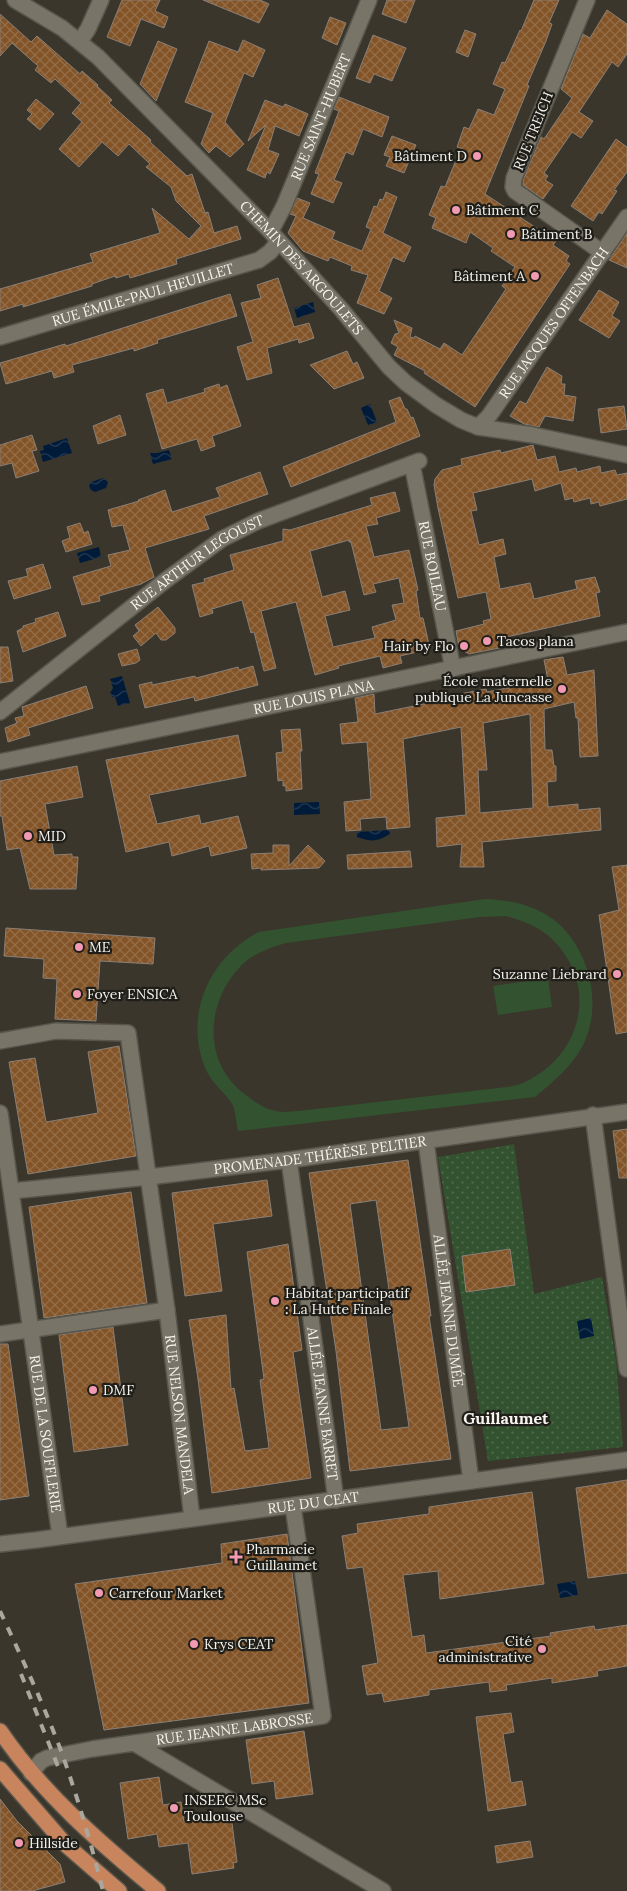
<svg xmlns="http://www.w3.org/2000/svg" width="627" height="1891" viewBox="0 0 627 1891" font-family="Lora,serif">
	<defs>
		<pattern id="park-dots" width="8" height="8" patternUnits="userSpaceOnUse" patternTransform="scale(1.25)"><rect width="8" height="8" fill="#33522f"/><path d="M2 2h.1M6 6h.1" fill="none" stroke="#516c4d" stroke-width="1.8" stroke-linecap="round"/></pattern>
		<pattern id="water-waves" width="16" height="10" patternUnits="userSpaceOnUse" patternTransform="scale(1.25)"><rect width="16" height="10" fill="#001a39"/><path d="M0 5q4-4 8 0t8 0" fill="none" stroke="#263c56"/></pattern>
		<pattern id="building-cross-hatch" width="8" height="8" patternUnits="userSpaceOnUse" patternTransform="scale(1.25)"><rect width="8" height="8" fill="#835427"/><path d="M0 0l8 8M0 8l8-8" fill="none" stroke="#956d47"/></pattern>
	</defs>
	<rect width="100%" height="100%" fill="#3a362b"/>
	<path fill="#33522f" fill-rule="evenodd" d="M485 899C511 900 539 906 559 924 591 954 603 1008 582 1047 571 1067 553 1082 535 1097L238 1131C236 1123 236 1109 231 1102 223 1091 213 1084 207 1072 182 1018 208 958 259 932ZM506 916C523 921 540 927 553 940 599 986 582 1055 525 1082 520 1085 513 1086 507 1087L299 1111C291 1111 283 1113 276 1111 264 1109 255 1102 246 1095 203 1064 205 1005 239 968 251 954 269 948 286 943L480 917Z
		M548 978 552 1007 498 1015 493 986Z"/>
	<path fill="url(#park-dots)" d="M514 1144 534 1294 602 1277 616 1360 623 1447 488 1461 438 1157Z"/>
	<path fill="url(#water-waves)" d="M313 302 315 312 297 318 294 308Z
		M370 404 377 422 368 425 361 408Z
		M67 438 72 453 43 462 40 451 44 450 43 446Z
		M169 450 172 459 153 464 150 453H157Z
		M103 478 108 482 106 488 95 492 91 490 89 486 91 482Z
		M99 547 101 557 80 563 77 553Z
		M122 676 130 703 118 706 115 697H112L110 693 113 688 110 679Z
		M319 802 320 814 294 815V803Z
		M389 830 390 834C376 842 372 842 357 837V832Z
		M591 1318 594 1336 580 1339 577 1321Z
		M575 1581 578 1595 560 1598 557 1584Z"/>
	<path fill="url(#building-cross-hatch)" stroke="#8a7f76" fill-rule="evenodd" d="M122 0H160L155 11 168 17 164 28 141 19 130 46 107 37Z
		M203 0H260L269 4 259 23Z
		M387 0H415L406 23 382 14Z
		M534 0H559L549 23 552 24 546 41 527 85 529 86 485 194 556 241 553 245 569 256 566 261 570 264 475 407 424 373 425 371 394 355 398 347 391 343 395 334 399 333 394 320 412 328 410 337 414 338 415 336 440 349 444 343 462 355 506 289 502 286 515 267 491 251 493 248 470 232 466 243 432 228 436 218 429 215 441 186 445 187 461 148 457 147 464 127 469 129 470 127 478 109 494 115 505 89 493 84 502 62 505 63 520 30 521 31Z
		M607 10 627 24V54L618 67 612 62 579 112 593 121 581 138 572 132 544 173 548 176 545 180 553 185 543 199 523 185V180L541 137 544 139 572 98 561 89 583 34 590 38Z
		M0 14 31 42 37 36 80 74 82 71 98 85 97 86 112 100 109 103 151 140 150 142 187 176 192 174 205 213 208 212 214 233 237 226 241 239 176 259 177 264 130 278 129 274 116 278 115 276 92 284V286L23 307V304L0 311V289L93 262 90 254 160 233 152 208 189 239 201 226 176 201 171 187 146 167 150 164 129 144 118 156 102 142 79 167 59 149 82 122 72 113 81 103 55 79 51 83 35 70 38 66 12 43 0 56Z
		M330 17 346 23 337 45 322 38Z
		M465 30 476 34 468 57 456 52Z
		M373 35 406 48 392 81 374 74 370 83 356 78Z
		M243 40 265 50 253 77 244 73 225 122 244 144 230 157 216 146 209 153 201 144 213 113 185 102 209 41 238 52Z
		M158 41 177 49 156 101 140 84Z
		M339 97 389 117 382 137 363 129 353 155 346 152 334 180 342 183 333 203 311 194 319 174 315 173 339 111 334 109Z
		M36 99 54 114 40 130 27 119 32 114 27 110Z
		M265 100 283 107 285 104 308 114 299 136 275 126 268 150 279 154 270 174 267 172 265 178 247 170 266 125 248 141Z
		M392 136 416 145 404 173 386 166 390 157 384 155Z
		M616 139 627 147V172L614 190 617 191 602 214 599 212 593 221 571 206Z
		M386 192 397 197 383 233 411 247 404 262 393 257 379 291 392 298 384 314 357 303 368 275 351 270 352 266 330 257 328 261 303 251 288 233 296 216 290 214 297 198 310 203 303 218 335 232 332 239 362 251 371 229 366 227 374 206 377 207 380 199 383 200Z
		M627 233V268L609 260Z
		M278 278 294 327 309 323 314 338 299 343 298 339 267 348 272 373 247 380 237 347 253 342 241 303 261 298 257 285Z
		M599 290 619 302 612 316 620 321 609 338 579 320Z
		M230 294 237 316 157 340 158 343 134 351V348L72 365 74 372 54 378 52 371 6 384 0 363 65 344 66 346Z
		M347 351 353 364 357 362 364 378 334 389 310 365Z
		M547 367 562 376 561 384H565L564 395 576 397 573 421 545 416 539 427 524 424 510 416 520 401 526 404Z
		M219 384 220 388 227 385 241 426 212 436 215 446 201 451 197 439 162 449 146 394 163 389 167 403 205 392 204 389Z
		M400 397 405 409H407L411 418 413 417 420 436 291 487 283 467 396 422 389 401Z
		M624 406 627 429 601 433 598 409Z
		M120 415 126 435 98 444 93 426Z
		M32 435 37 450 32 451 39 471 16 478 12 463 0 466V445Z
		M533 445 537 460 555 456 559 472 576 468 577 472 600 466 601 473 615 470 617 475 627 473V499L600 506 599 502 591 504 590 498 574 502 573 498 565 500 561 483 535 491 532 479 473 493 477 510 471 511 479 545 503 539 506 554 494 557 500 589 530 583 534 599 577 589 575 581 595 577 600 592 596 593 600 616 502 638 504 647 469 654 459 648 456 631 484 624 483 621 491 619 486 592 458 598 438 508 434 485 435 479 442 470 462 465 461 459 500 450 501 453Z
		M260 472 268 494 204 516 209 529 145 548 154 577 141 584 99 596 100 601 82 605 73 577 111 566 108 555 130 550 123 525 112 527 108 510 139 501 138 500 165 490 172 512 220 497 216 488Z
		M395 492 400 511 376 518 378 524 366 526 374 557 409 550 418 590 416 591 420 618H423L430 649 400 656 402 663 383 668 380 656 338 666 339 668 315 675 296 602 261 611 276 668 264 671 254 632 251 633 242 600 212 609 213 613 200 617 192 585 205 582 204 579 234 570 230 555 283 541V529L290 530 372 505 370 498ZM349 540V542H351L364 595 376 592 373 584 399 578 404 603 392 605 396 620 372 627 375 638 333 647 325 616 350 610 345 591 322 597 310 551Z
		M80 523 84 533 88 531 92 544 66 552 62 541 70 538 67 527Z
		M43 564 51 588 14 599 8 581 28 576 26 569Z
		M158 607 175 628V633L166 640H161L156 633 141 646 133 636 139 631 135 625Z
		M58 612 66 636 23 652 17 631 23 628V626L36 622 35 619Z
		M0 647H8L13 681 0 683Z
		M137 649 140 660 136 663 122 666 118 654Z
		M563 657 567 675 594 670 598 756 580 757 578 718H576L574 702 544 709 545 750H552L554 766H556V781L547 782 548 807 578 804V810L600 808 601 830 482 842 484 867H460L462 844 437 847 436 818 466 815 461 727 403 739 410 827 387 829 386 817 360 819 361 830 346 831 344 802 371 799 367 742 342 744 340 724 358 722 355 698 374 694 375 714 438 701V698L486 689 487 692 548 680 544 660ZM530 714 533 808 480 813 478 770H487L483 723Z
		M253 666 258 685 195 701 194 697 145 708 139 685 152 682V685L195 676 196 678 238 667 239 670Z
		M86 686 93 708 28 728 30 735 8 742 5 728 17 723 15 718 24 716 22 707Z
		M300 729 302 751H300L302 789 286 791V786H283V780L278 781 276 753 283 752 281 730Z
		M238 735 246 776 149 795 157 824 199 815 201 824 238 816 247 848 211 856 209 846 172 856 169 842 126 852 106 760Z
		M77 766 83 797 45 804 54 855 72 854V857H78L76 889H30L20 848 7 850 2 816H0V781Z
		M273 845H289V866L308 845 325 861 319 868 261 870V868L252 869 251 854 273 853Z
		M410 851 412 867 348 869 347 855Z
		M627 865V1032L616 1034 599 915 619 910 612 867Z
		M6 928 155 938 153 964 100 961 96 1021 55 1019 57 979 43 978 44 959 4 956Z
		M119 1046 136 1156 28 1174 9 1062 35 1058 46 1122 98 1113 88 1052Z
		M627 1129V1178H619L613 1131Z
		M408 1160 431 1316H429L451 1459 350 1471 336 1351 309 1173ZM376 1200 409 1427 381 1430 350 1204Z
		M267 1180 272 1216 213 1224 222 1291 185 1296 172 1193Z
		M131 1192 147 1303 44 1318 29 1207Z
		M288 1244 302 1350 293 1352 311 1478 212 1493 198 1379 189 1320 226 1315 231 1389 234 1388 245 1451 269 1448 260 1380 264 1379 247 1252Z
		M510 1249 515 1285 466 1292 462 1256Z
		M113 1327 128 1445 74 1452 59 1335Z
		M0 1344H8L29 1496 0 1500Z
		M627 1480V1573L588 1578 576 1488Z
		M532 1492 544 1584 440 1599 438 1571 403 1575 412 1637 424 1635 426 1653 551 1636 550 1633 594 1626 595 1630 627 1625V1666L597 1671 598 1676 578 1679 552 1683V1678L506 1685 507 1690 490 1692 489 1682 429 1690V1695L384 1702 382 1693 367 1695 362 1666 378 1663 363 1567 347 1569 342 1536 358 1533 357 1524 429 1514V1507Z
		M287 1534 309 1703 104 1730 75 1584 222 1563 221 1544Z
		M511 1713 514 1732 503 1734 511 1783 522 1781 526 1805 488 1811 476 1717Z
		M304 1731 313 1794 276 1799 274 1781 252 1784 246 1740Z
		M159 1777 163 1805 181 1802 184 1822 231 1815 237 1862 233 1863 234 1868 192 1874 188 1843 159 1847 157 1834 128 1839 120 1783Z
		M0 1799 17 1821 60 1864 65 1882 32 1891H0Z
		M530 1841 533 1857 497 1863 495 1846Z"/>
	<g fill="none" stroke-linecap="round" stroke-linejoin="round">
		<defs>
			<g id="street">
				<path id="s1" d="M15 0 62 28 98 57 269 230 341 309 389 367 406 383 436 405 461 420 478 427 533 435 627 455"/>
				<path d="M587 0 514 178 513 187 515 191 603 253"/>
				<path d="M80 41 88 29 101 0"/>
				<path id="s2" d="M269 230 274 225 284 206 369 0"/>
				<path id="s3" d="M0 337 259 260 270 252 279 241"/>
				<path id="s4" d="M478 427 489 416 627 217"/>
				<path id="s5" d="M412 464 453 669"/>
				<path id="s6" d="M0 712 166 580 222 539 258 521 419 461"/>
				<path id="s7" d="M0 1041 56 1031 128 1033 167 1310 192 1518"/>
				<path id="s8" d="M0 1113 60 1536"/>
				<path d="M593 1115 627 1369"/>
				<path id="s9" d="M426 1141 471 1481"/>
				<path id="s10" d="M289 1160 336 1500"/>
				<path id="s11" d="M12 1191 149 1177 289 1160 627 1112"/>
				<path d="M0 1334 167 1310"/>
				<path id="s12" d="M0 1544 36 1540 627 1460"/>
				<path d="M134 1743 383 1891"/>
				<path id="s13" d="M31 1773 41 1761 47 1758 92 1749 323 1716 293 1506"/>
			</g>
			<g id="secondary">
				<path id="s14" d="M0 762 627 632"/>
			</g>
			<path id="primary" d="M0 1731C42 1793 100 1843 158 1891
				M0 1769 65 1844 119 1891"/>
		</defs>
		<use href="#street" stroke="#58564c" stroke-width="18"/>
		<use href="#secondary" stroke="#58564c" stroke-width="18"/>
		<use href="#primary" stroke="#58564c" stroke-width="18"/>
		<use href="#street" stroke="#787468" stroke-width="15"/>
		<use href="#secondary" stroke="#787468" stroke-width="15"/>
		<use href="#primary" stroke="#c7845d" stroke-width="15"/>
		<path stroke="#aaa79f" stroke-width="4" stroke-dasharray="9 9" stroke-linecap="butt" d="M0 1611C21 1656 42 1701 60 1748 77 1795 91 1843 103 1891
			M21 1674 61 1774"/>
	</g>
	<g fill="#f19ab1" stroke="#1f1e19" stroke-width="2">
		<circle cx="477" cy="156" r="5"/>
		<circle cx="456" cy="210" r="5"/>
		<circle cx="511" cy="234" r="5"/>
		<circle cx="535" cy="276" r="5"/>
		<circle cx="487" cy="641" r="5"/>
		<circle cx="464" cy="646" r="5"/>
		<circle cx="562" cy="689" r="5"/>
		<circle cx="28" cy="836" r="5"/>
		<circle cx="79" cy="947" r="5"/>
		<circle cx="617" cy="974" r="5"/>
		<circle cx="77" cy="994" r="5"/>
		<circle cx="275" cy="1301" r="5"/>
		<circle cx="93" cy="1390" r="5"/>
		<path d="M233.5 1549.5h5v5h5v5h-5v5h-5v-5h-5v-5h5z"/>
		<circle cx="99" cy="1593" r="5"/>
		<circle cx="194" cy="1644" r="5"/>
		<circle cx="542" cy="1649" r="5"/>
		<circle cx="174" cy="1808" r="5"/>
		<circle cx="19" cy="1843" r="5"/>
	</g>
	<g text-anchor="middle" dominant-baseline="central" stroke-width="4.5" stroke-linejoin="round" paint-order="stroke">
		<g font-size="14" fill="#f6f4ed" stroke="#1f1e19">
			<text stroke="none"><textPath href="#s2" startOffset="125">RUE SAINT-HUBERT</textPath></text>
			<text transform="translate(533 131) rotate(-68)">RUE TREICH</text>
			<text stroke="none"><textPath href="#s1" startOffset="394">CHEMIN DES ARGOULETS</textPath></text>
			<text stroke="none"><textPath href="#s3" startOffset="149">RUE ÉMILE-PAUL HEUILLET</textPath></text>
			<text stroke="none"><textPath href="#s4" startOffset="129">RUE JACQUES OFFENBACH</textPath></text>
			<text stroke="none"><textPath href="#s6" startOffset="248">RUE ARTHUR LEGOUST</textPath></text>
			<text stroke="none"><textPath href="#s5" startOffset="104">RUE BOILEAU</textPath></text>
			<text stroke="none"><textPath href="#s14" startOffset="320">RUE LOUIS PLANA</textPath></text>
			<text stroke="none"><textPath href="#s11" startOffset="310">PROMENADE THÉRÈSE PELTIER</textPath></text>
			<text stroke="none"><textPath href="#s9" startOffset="171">ALLÉE JEANNE DUMÉE</textPath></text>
			<text stroke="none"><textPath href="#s10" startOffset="246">ALLÉE JEANNE BARRET</textPath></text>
			<text stroke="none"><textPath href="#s7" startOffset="514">RUE NELSON MANDELA</textPath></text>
			<text stroke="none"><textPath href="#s8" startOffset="324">RUE DE LA SOUFFLERIE</textPath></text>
			<text stroke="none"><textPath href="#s12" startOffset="316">RUE DU CEAT</textPath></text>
			<text stroke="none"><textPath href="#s13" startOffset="212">RUE JEANNE LABROSSE</textPath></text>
		</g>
		<g font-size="14" fill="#f6f4ed" stroke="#1f1e19" text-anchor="start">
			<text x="467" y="156" text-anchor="end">Bâtiment D</text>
			<text x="466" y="210">Bâtiment C</text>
			<text x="521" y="234">Bâtiment B</text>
			<text x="525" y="276" text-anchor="end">Bâtiment A</text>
			<text x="497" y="641">Tacos plana</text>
			<text x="454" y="646" text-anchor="end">Hair by Flo</text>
			<text x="552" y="681" text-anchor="end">École maternelle<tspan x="552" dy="16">publique La Juncasse</tspan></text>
			<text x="38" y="836">MID</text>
			<text x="89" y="947">ME</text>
			<text x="607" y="974" text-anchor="end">Suzanne Liebrard</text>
			<text x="87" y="994">Foyer ENSICA</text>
			<text x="285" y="1293">Habitat participatif<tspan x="285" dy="16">: La Hutte Finale</tspan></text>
			<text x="103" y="1390">DMF</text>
			<text x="246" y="1549">Pharmacie<tspan x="246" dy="16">Guillaumet</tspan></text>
			<text x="109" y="1593">Carrefour Market</text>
			<text x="532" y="1641" text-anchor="end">Cité<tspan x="532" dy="16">administrative</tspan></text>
			<text x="204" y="1644">Krys CEAT</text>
			<text x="184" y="1800">INSEEC MSc<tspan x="184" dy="16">Toulouse</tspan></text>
			<text x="29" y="1843">Hillside</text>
		</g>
		<g font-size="16" font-weight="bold" fill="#f6f4ed" stroke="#1f1e19">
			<text x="506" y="1418">Guillaumet</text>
		</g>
	</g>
</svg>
